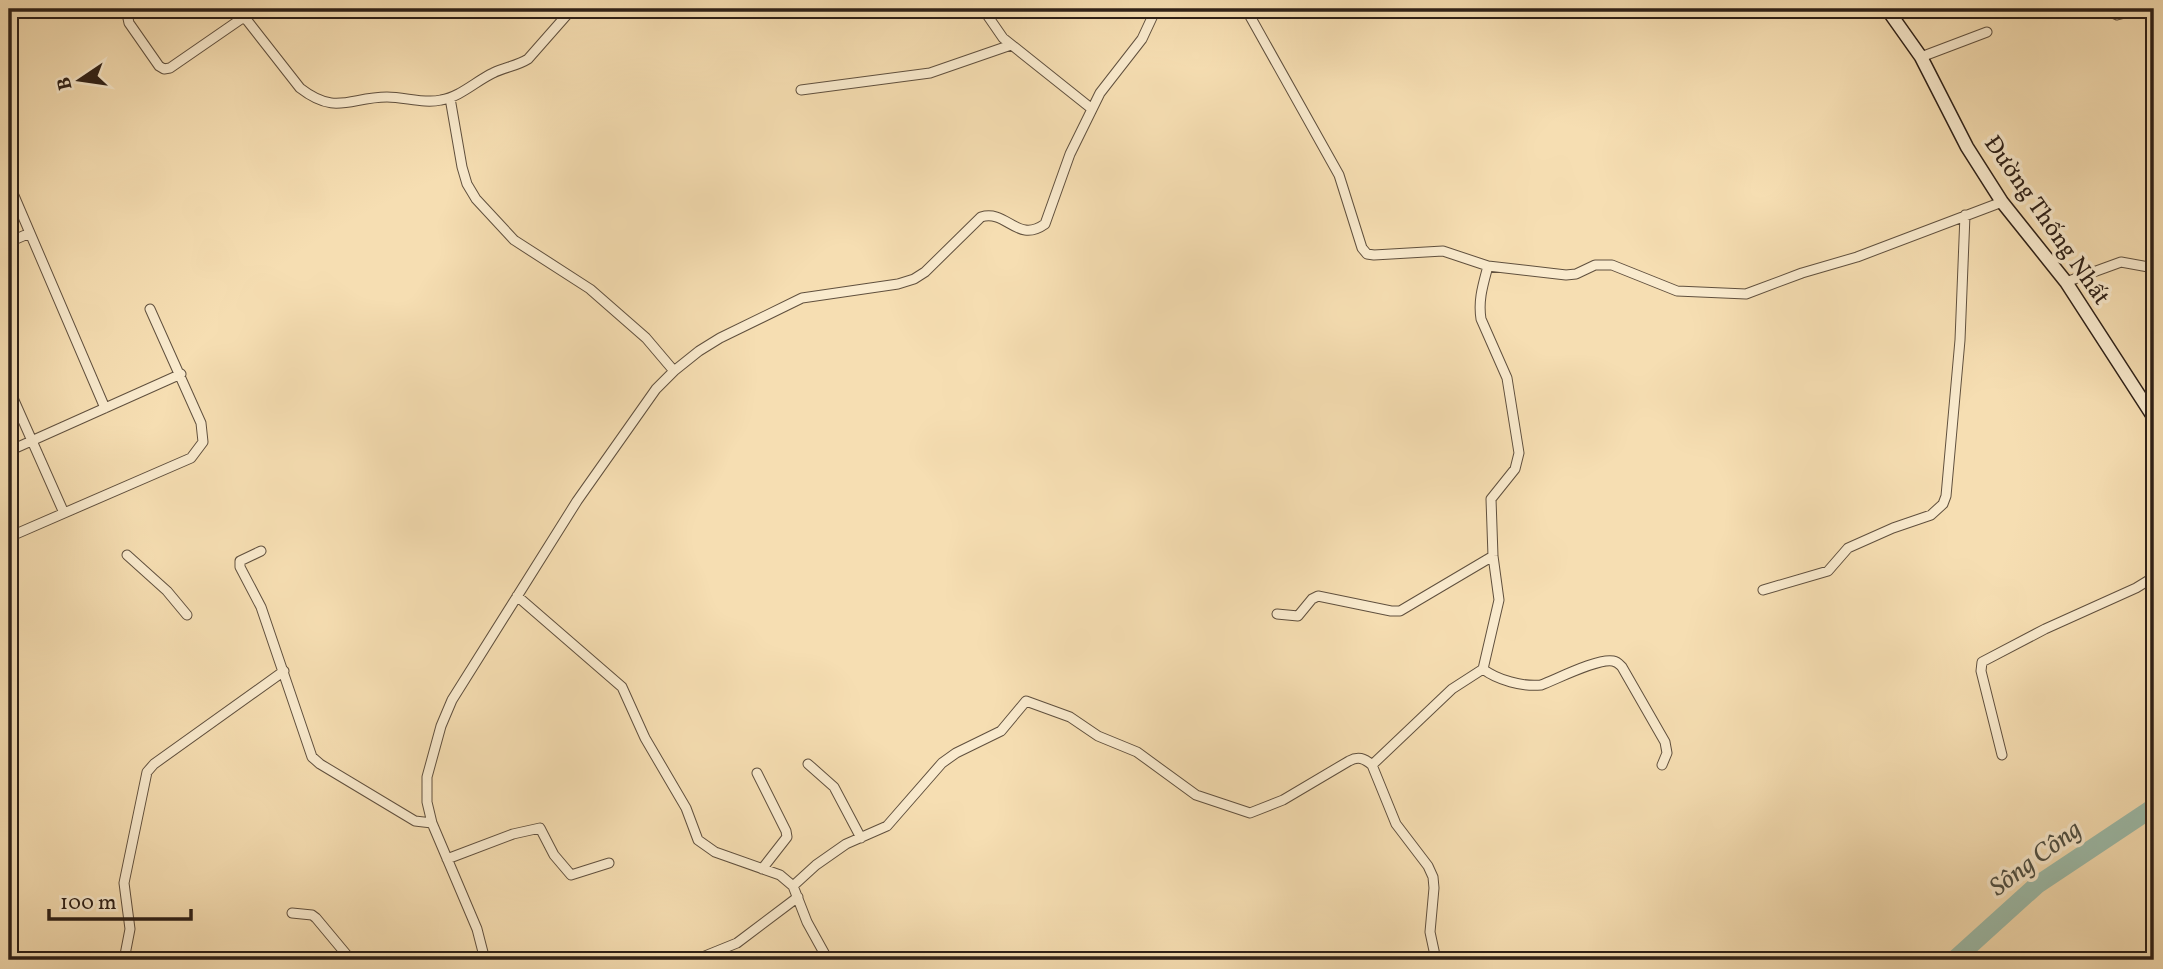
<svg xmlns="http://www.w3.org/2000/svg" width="2163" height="969" viewBox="0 0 2163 969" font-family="Vollkorn,serif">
	<rect width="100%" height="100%" fill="#f6deb2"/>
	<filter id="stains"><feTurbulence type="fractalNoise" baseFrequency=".00286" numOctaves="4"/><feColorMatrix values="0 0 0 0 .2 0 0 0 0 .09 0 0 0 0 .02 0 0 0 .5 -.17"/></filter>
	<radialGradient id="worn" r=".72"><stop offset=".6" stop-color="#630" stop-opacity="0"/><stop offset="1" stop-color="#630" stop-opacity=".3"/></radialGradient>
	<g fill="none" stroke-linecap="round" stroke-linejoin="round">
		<path stroke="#9dbcaa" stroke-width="18" d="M1954 960 2037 885 2154 807"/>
		<defs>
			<path id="street" d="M126 9 129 23 159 66 164 69 170 68 241 19H246L300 88C336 116 350 97 387 97 405 97 424 104 441 100 460 97 476 81 493 73 505 67 517 66 528 59L572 9
				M983 9 1003 38 1092 109
				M1246 9 1339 175 1362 248 1367 254 1374 255 1443 251 1488 266 1566 275 1576 274 1595 265H1612L1677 291 1746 294 1802 273 1857 257 2002 202
				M2104 9 2117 15 2141 9
				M1921 57 1987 32
				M801 90 930 73 1011 45
				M450 98 462 167 467 184 476 199 514 240 590 289 646 338 674 371
				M9 184 105 408
				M9 242 30 233
				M2066 282 2121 262 2154 268
				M9 389 64 513
				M9 451 181 374
				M9 537 191 458 203 442 201 423 150 309
				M261 551 240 561V567L261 607 312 757 320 764 415 821 432 823
				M127 555 167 591 187 615
				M1763 590 1828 571 1848 548 1893 528 1931 515 1943 504 1946 496 1960 340 1965 215
				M517 596 622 687 645 738 686 808 698 840 715 852 780 875 793 886 807 922 828 960
				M1277 614 1298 616 1312 599 1318 596 1391 611H1400L1493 556
				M1483 669C1497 680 1523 687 1541 685 1557 679 1598 658 1613 661 1618 662 1619 664 1622 667L1665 742 1667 753 1662 765
				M2002 755 1981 671 1982 662 2045 629 2136 588 2154 577
				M808 764 834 787 861 838
				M1372 765 1452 689 1483 669 1499 600 1493 556 1491 499 1515 469 1519 453 1507 378 1481 319C1478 300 1483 285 1488 266
				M757 773 786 831 787 837 762 869
				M447 859 513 834 540 828 554 855 571 875 609 863
				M793 886 816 865 846 844 887 826 942 763 956 753 1001 731 1026 701 1070 717 1098 736 1137 752 1196 795 1250 813 1283 800 1349 761C1358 756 1364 758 1372 765L1396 824 1428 866 1433 877 1434 888 1430 932 1436 960
				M292 913 312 915 316 918 351 960
				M124 960 130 929 124 883 147 772 154 764 284 671
				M468 960 484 954
				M485 960 477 929 432 823 427 802V777L441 726 452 700 577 501 656 389 674 371 699 351 720 338 802 298 898 284 914 279 925 272 981 217C1007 209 1017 244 1045 224L1070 154 1100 93 1142 39 1156 9
				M695 960 737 943 798 897"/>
			<path id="secondary" d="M1887 9 1921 57 1967 147 2002 202 2066 282 2154 418"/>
		</defs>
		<use href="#street" stroke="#60503e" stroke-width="11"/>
		<use href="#secondary" stroke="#2e2017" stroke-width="15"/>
		<use href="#street" stroke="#f9eacd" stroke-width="9"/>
		<use href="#secondary" stroke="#f9eacd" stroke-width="12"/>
	</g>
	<g text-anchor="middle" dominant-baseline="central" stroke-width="7" stroke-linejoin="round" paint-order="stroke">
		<g font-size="24" fill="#2e2017" stroke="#f9eacd">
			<text transform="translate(2046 221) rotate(55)">Đường Thống Nhất</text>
		</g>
		<g font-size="26" font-style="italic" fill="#4f4f43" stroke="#f9eacd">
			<text transform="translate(2036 859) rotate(-37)">Sông Công</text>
		</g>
	</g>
	<rect width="2163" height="969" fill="none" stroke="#f6deb2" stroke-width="35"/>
	<rect x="10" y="10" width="2142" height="948" fill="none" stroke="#2e2017" stroke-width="3.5"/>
	<rect x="18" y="18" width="2128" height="934" fill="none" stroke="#2e2017" stroke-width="2"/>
	<g transform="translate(80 80) rotate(257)" stroke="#f9eacd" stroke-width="5" paint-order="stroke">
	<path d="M0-5L12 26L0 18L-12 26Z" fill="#2e2017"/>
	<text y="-10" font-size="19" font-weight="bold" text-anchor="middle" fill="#2e2017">B</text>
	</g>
	<path d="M49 909v10h142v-10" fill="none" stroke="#2e2017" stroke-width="3.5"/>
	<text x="60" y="909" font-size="21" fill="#2e2017" stroke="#f9eacd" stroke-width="5" paint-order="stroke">100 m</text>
	<rect width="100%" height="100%" filter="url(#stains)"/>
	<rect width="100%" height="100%" fill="url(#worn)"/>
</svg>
